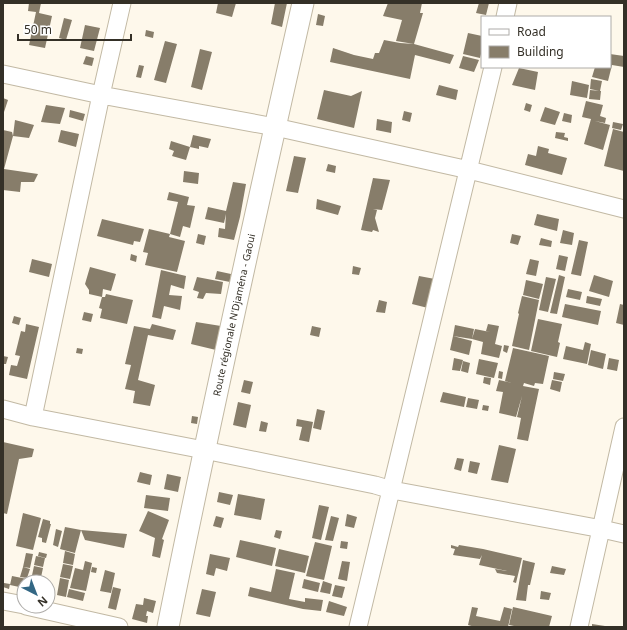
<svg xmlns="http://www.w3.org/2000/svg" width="627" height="630" viewBox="0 0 627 630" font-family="'Noto Sans',sans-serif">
	<rect width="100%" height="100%" fill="#fef8eb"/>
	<path fill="#877d6a" d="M29 3H41L39 13 52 16 45 48 29 45 36 12 28 11Z
		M218 3H236L232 17 216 13Z
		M275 3H287L282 27 271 24Z
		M388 3H422L420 13H423L414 44 454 55 450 64 415 55 410 79 330 62 333 48 354 55 373 59 375 53H379L384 40 400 43 414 44 396 41 402 20 383 16Z
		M479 3H489L486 15 476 13Z
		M318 14 325 16 323 26 316 25Z
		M64 18 72 20 66 40 59 38Z
		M85 25 100 28 94 51 80 48Z
		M146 30 154 32 153 38 145 36Z
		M468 33 482 36V50L480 58 463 54Z
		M165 41 177 44 166 83 154 80Z
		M200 49 212 52 202 90 191 87Z
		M610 54 624 56V67L612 65 608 81 592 77 595 67H610Z
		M86 56 94 58 92 66 83 64Z
		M463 56 479 60 474 72 459 68Z
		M139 65 144 66 141 78 136 77Z
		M519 68 538 72 535 90 512 85Z
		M591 79 602 81 600 91 590 89Z
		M572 81 589 85 587 98 570 95Z
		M439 85 458 90 456 100 436 95Z
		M324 90 351 96 362 91 354 128 317 119Z
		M590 90 601 91 600 100 589 99Z
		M3 98 8 100 3 115Z
		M586 101 603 105 600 116 606 118 605 123 595 121 610 125 603 150 584 144 591 119 582 117Z
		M526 103 532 105 530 112 524 110Z
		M46 105 65 108 60 124 41 122Z
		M545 107 560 112 555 125 540 121Z
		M70 110 85 114 83 121 69 117Z
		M404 111 412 113 410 122 402 120Z
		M564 113 572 115 571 123 562 121Z
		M377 119 392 122 391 133 376 130Z
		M15 120 34 125 29 138 13 136 4 169 38 174 34 182H21L20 192 3 190V130L12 132 13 136Z
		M613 122 623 124 621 130 612 128Z
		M613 129 624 132V171L604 166Z
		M61 130 79 134 76 147 58 142Z
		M556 132 565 133 564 137 568 138V141L555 138Z
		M193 135 211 139 208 148 199 146V149L190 147Z
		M171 141 190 147 186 160 172 156 174 151 169 149Z
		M538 146 549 149 548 153 567 158 562 175 525 165 528 154 536 156Z
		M294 156 306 158 298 193 286 191Z
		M328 164 336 166 335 173 326 171Z
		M184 171 199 173 198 184 183 182Z
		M373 178 390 180 382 210 373 209 377 210 375 218 379 232 373 230 372 232 361 230Z
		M233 182 246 184 240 217 234 240 218 237 219 228 225 229 226 214 224 223 205 219 208 207 226 211Z
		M169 192 189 197 187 205 195 206 190 228 183 226 180 237 170 234 178 202 167 200Z
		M317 199 341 206 338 215 316 209Z
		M537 214 559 219 557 231 534 225Z
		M102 219 144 229 140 242 134 241 133 245 97 236Z
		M149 229 170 234 169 237 185 241 177 272 145 265 148 253 143 252Z
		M563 230 574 233 572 245 560 243Z
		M198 234 206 236 204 245 196 243Z
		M512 234 521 236 518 245 510 243Z
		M541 238 552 241 551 247 539 245Z
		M579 240 588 242 581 276 571 274Z
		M131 254 137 256 136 262 130 260Z
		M559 255 568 257 565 271 556 269Z
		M32 259 52 264 49 277 29 272Z
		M530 259 539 261 536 276 526 274Z
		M353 266 361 268 359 275 352 274Z
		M90 267 116 274 111 291 103 289 102 297 89 294V290L85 284Z
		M161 270 186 276 184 289 171 285 169 295 182 296 180 310 164 306 161 319 152 317Z
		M217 271 231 274 230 282 215 279Z
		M559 275 565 277 557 314 550 313Z
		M594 275 613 281 609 297 589 291Z
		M419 276 435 279 428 308 412 304Z
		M197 277 223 282 221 294 206 293 203 299 197 298 199 292 193 290Z
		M546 277 556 279 548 312 539 310Z
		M526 280 543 284 539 299 523 295Z
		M568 289 582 292 580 300 566 297Z
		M106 294 133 300 127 324 100 318 102 309 99 308 102 297H105Z
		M522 296 539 300 529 350 512 346 519 314 518 313Z
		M587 296 602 299 600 306 586 303Z
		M379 300 387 302 385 313 376 312Z
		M565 304 601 311 598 325 562 317Z
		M620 304 624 305V325L616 323Z
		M84 312 93 314 91 322 82 320Z
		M14 316 21 318 19 325 12 323Z
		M538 319 562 324 558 342 560 343 557 357 531 351Z
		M196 322 221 326 216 350 191 344Z
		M26 324 39 327 27 379 9 375 11 365 17 366 20 356 15 355 21 331 25 332Z
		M152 324 176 330 173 340 148 335 138 380 155 385 150 406 133 403 135 391 125 389 131 365 125 364 134 326 150 329Z
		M488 324 499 326 495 344 502 346 499 358 481 354 483 342 472 339 475 329 490 332 486 331Z
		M455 325 474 329 472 339 453 336Z
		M312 326 321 328 319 337 310 335Z
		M453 336 472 341 469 355 450 350Z
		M585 342 591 344 587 364 563 359 566 346 583 350Z
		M504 345 509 346 507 353 503 351Z
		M77 348 83 349 82 354 76 353Z
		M513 348 549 356 543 384 535 383 534 386 524 383 523 386 539 389 528 441 517 439 521 418 517 417 522 396 516 417 499 413 503 392 496 391 499 380 512 383 505 381Z
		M591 350 606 354 603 369 588 365Z
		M3 356 8 357 6 364H3Z
		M454 358 463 360 460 371 452 370Z
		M609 358 619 360 617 371 607 369Z
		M479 359 498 363 494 378 476 374Z
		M463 361 470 363 468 373 461 371Z
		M499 371 503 372 502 379 498 378Z
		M554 372 565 374 563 381 553 379Z
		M484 377 491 378 490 385 483 383Z
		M244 380 253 382 250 394 241 392Z
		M552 380 562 382 560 392 550 389Z
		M443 392 466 397 464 407 440 402Z
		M468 398 479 400 477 409 466 407Z
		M238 402 251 405 246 428 233 425Z
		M483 405 489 406 488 411 482 410Z
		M317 409 325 411 321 430 313 428Z
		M192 416 198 417 197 424 191 423Z
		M297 419 313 422 309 442 299 440 302 427 296 426Z
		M261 421 268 423 266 432 259 431Z
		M3 442 34 449 32 457 19 459 7 514 3 513Z
		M499 445 516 449 508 483 491 480Z
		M457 458 464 459 461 471 454 469Z
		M470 461 480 463 477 474 468 472Z
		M140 472 152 475 150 485 137 482Z
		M167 474 181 477 178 492 164 489Z
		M219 492 233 495 230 505 217 502Z
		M238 494 265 499 261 520 234 515Z
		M146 495 170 498 168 511 144 508Z
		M319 505 329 507 321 540 312 538Z
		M148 511 169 520 162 539 164 540 160 558 152 556 155 538 139 531Z
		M23 513 41 518 33 550 16 546Z
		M347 514 357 517 354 528 345 526Z
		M216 516 224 518 221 528 213 526Z
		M331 516 339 518 333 541 325 540Z
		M43 519 50 521V524H51L46 543 42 542V538L38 537Z
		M65 527 81 530 127 534 124 548 85 540 81 530 75 553 60 549Z
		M56 529 62 531 58 547 53 545Z
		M276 530 282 531 280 539 274 537Z
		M240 540 276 548 272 566 236 557Z
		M341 541 348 542 347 549 340 548Z
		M315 542 332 546 324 580 306 576Z
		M451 545 458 547 459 545 483 549 522 558 516 583 513 582 515 576 497 573 495 569 507 571 479 565 482 555 480 559 453 555 455 549 451 548Z
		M279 549 309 556 305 573 275 566Z
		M65 551 75 554 73 565 63 563Z
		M39 552 47 554 46 558 38 556Z
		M26 553 33 554 30 568 23 567Z
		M210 554 230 558 227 571 216 568 214 576 206 574Z
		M36 556 45 558 43 567 34 565Z
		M523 560 535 563 530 585H528L526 601 516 600Z
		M85 561 92 563 86 591 70 588 75 568 83 570Z
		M342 561 350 562 347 581 338 579Z
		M63 564 73 566 70 579 60 577Z
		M34 566 43 568 40 582 31 580Z
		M552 566 566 569 564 575 550 573Z
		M23 567 30 569 27 578 20 577Z
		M92 567 97 568 96 573 91 572Z
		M276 569 295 573 289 599 305 602V598L323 600 321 611 303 609 248 596 250 587 271 592Z
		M105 570 115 573 111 593 100 591Z
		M12 576 27 579V582H24V588L10 585Z
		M60 578 69 580 66 597 57 595Z
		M304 579 320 583 318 592 302 588Z
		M323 581 332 584 330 594 320 592Z
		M4 583 10 584 9 589 3 587Z
		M335 585 345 587 342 598 332 596Z
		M113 587 121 589 116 610 108 608Z
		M69 589 85 593 83 601 67 597Z
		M202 589 216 592 210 617 196 614Z
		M541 591 551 593 549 600 540 599Z
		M144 598 156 601 153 613 147 611 146 616H148L147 623 132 619 136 604 143 605Z
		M329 601 347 607 344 616 326 612Z
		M472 607 478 608 476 616 500 621 504 607 512 609 508 627H475L468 625Z
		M513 607 552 616 549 627H519L509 625Z
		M592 624 605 626V627H592Z"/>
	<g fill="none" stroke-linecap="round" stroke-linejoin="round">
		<defs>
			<path id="minor" d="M505 17 508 3
				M3 74 101 95 275 127 469 170 624 209
				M3 409 33 417 204 450 375 485 392 490 602 529 624 534
				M33 417 101 95 122 3
				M3 601 24 605
				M26 606 119 627
				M358 627 493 67
				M579 627 624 427"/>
			<g id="tertiary">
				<path id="s1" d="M168 627C210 418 256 211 303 3"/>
			</g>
		</defs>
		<use href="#minor" stroke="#c2b9a4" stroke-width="19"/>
		<use href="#tertiary" stroke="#c2b9a4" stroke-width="23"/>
		<use href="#minor" stroke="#fff" stroke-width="17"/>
		<use href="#tertiary" stroke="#fff" stroke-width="21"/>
	</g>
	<g text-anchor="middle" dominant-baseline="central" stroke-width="3" stroke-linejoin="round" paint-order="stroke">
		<g font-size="10" fill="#343027" stroke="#fff">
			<text stroke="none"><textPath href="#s1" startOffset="319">Route régionale N'Djaména - Gaoui</textPath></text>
		</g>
	</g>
	<rect width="627" height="630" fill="none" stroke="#343027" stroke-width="8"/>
	<rect x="481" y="16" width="130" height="52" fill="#ffffff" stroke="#aeaca9"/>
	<rect x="489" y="29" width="20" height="6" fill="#ffffff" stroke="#aeaca9"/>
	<text x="517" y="36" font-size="12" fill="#343027">Road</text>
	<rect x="489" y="46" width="20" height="12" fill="#877d6a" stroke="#aeaca9"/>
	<text x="517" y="56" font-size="12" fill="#343027">Building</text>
	<g transform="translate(36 594) rotate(138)"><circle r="19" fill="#ffffff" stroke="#aeaca9"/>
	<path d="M0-3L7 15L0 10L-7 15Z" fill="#336784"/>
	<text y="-6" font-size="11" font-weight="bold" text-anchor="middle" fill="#343027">N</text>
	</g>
	<path d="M18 34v6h113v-6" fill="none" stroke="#343027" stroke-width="2"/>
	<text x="24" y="34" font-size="12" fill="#343027" stroke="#ffffff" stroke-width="3" paint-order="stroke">50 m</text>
</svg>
